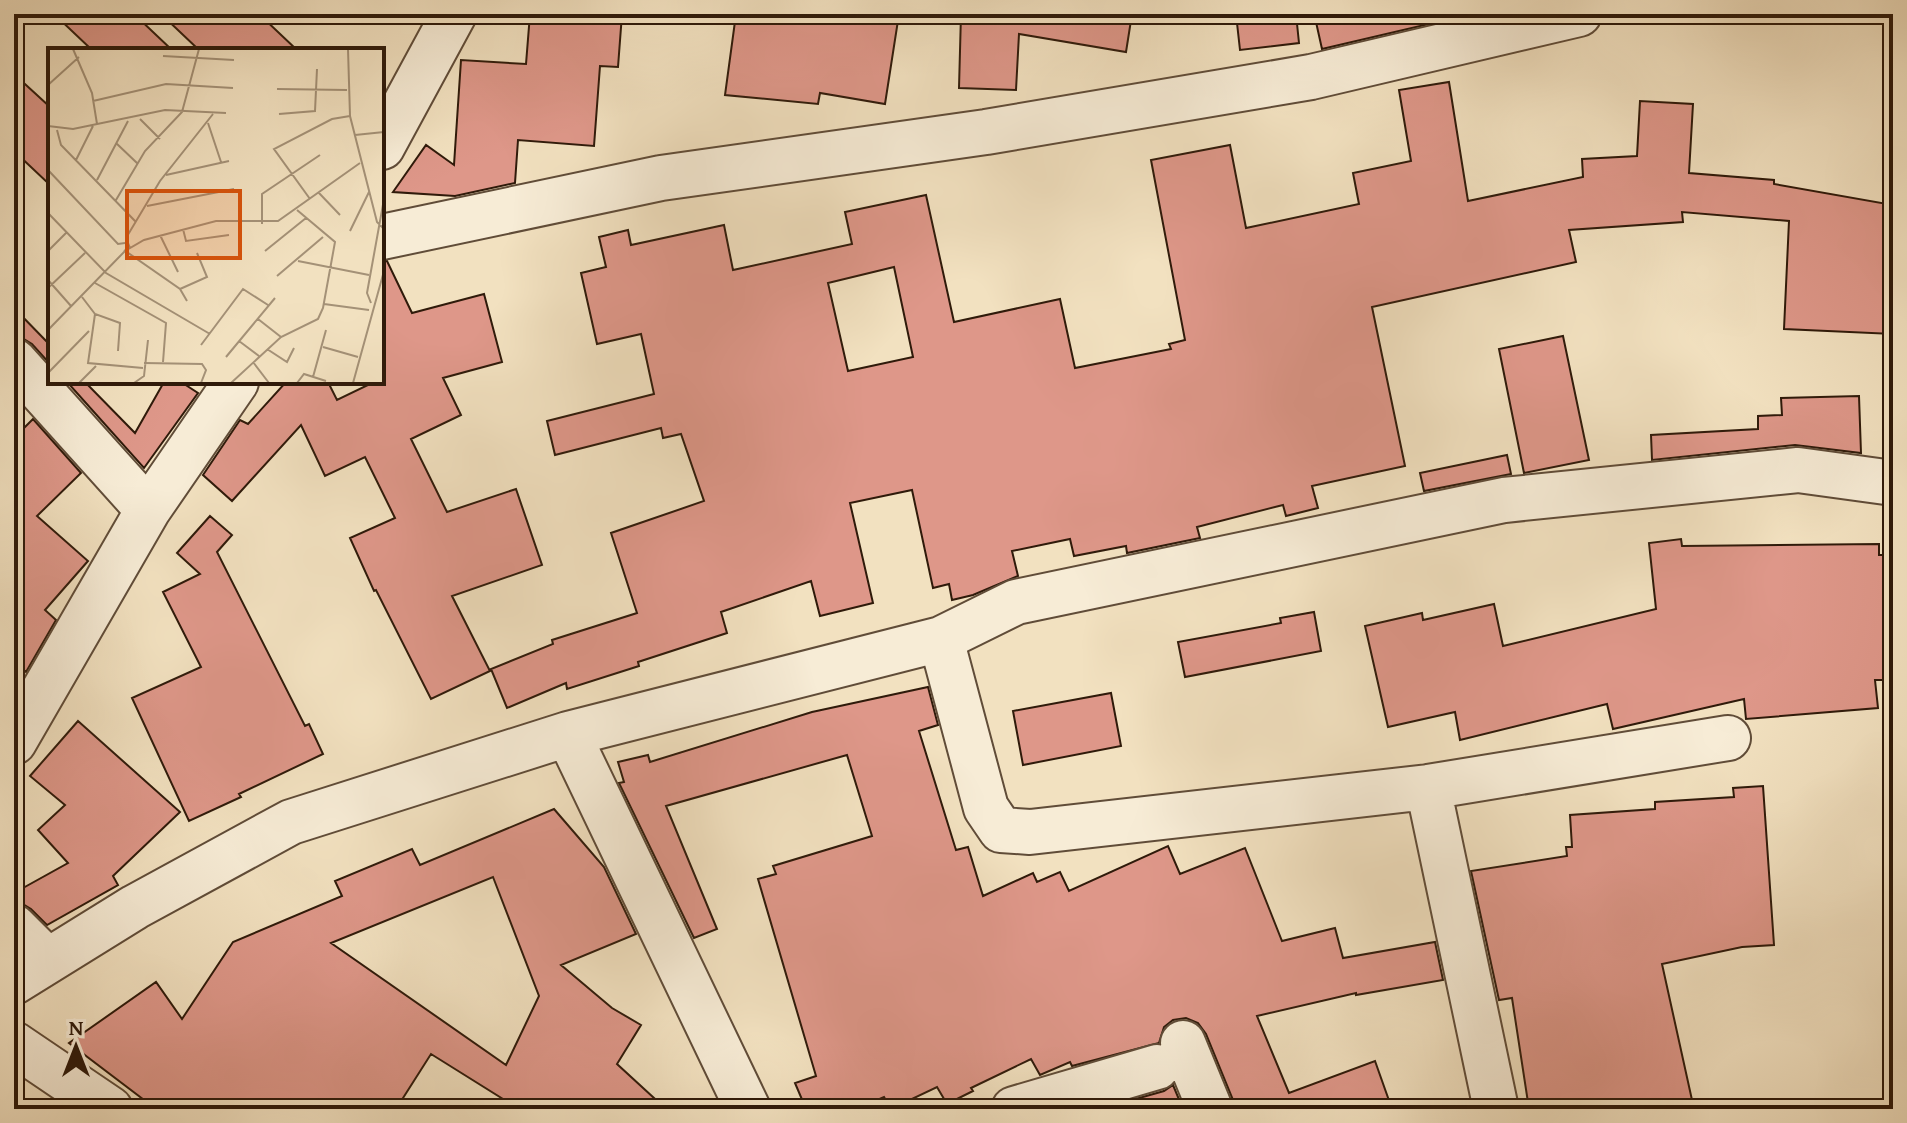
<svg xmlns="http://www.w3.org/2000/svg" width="1907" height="1123" viewBox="0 0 1907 1123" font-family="'Gentium Book Plus',serif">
	<rect width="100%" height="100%" fill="#f2e1c0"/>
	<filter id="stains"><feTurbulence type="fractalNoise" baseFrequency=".0025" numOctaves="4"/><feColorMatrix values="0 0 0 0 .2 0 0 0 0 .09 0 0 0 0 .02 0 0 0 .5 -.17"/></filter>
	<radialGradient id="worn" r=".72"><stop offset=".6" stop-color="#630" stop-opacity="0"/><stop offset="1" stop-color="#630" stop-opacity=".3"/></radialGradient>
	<path fill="#de9789" stroke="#2f1a0a" stroke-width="2" fill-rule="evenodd" d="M54 14H134L172 50H92Z
		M161 14H259L297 50H199Z
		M530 14H622L618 67 600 66 594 146 518 140 515 183 455 196 393 192 426 145 454 165 461 60 526 64Z
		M736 14H899L885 104 820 93 818 104 725 95Z
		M961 14H1132L1126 52 1019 34 1016 90 959 88Z
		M1236 14H1296L1299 43 1240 50Z
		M1354 14H1428L1429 24 1322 49 1316 22Z
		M14 74 50 107V185L14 151Z
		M1449 82 1468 201 1583 177 1582 159 1637 156 1640 101 1693 104 1689 173 1774 180V184L1893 205V334L1784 329 1789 221 1682 212 1683 222 1569 230 1576 262 1372 307 1405 466 1312 486 1318 508 1286 516 1283 505 1197 527 1200 538 1127 553 1126 546 1074 556 1070 539 1012 551 1018 576 973 595 952 600 949 584 933 588 912 490 850 503 873 603 820 616 811 581 721 612 727 633 638 662 639 666 567 689 566 683 507 708 491 669 553 644 552 640 637 613 611 533 704 501 681 434 663 438 661 428 555 455 547 421 654 394 641 334 597 344 581 273 606 267 599 237 628 230 631 245 724 225 733 270 852 244 845 212 926 195 954 322 1060 299 1075 368 1171 349 1169 344 1185 340 1151 160 1230 145 1246 228 1359 204 1353 173 1411 161 1399 90ZM894 267 913 357 848 371 828 283Z
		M382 261H387L412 313 484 294 502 362 443 378 461 415 411 439 447 512 516 489 542 565 452 596 490 671 431 699 376 590 374 591 350 538 395 518 365 457 325 476 301 425 232 501 203 475 240 420 248 424 286 382H328L337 400 374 382H382Z
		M14 308 50 345V364L32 344 22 338 14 337Z
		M1563 336 1589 460 1524 473 1499 349Z
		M69 382H85L135 433 164 382H181L198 393 144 468 68 383Z
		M1859 396 1861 453 1795 445 1652 460 1651 435 1758 429V416L1782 415 1781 398Z
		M33 419 81 473 37 516 88 561 45 610 56 620 26 672 14 661V438Z
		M1507 455 1511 474 1424 491 1420 473Z
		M210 516 232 535 217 552 305 726 309 724 323 754 239 794 241 797 189 821 132 698 201 667 163 592 200 574 177 553Z
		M1681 539 1682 546 1879 544V555H1893V680H1875L1878 708 1746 719 1744 699 1613 729 1607 704 1460 740 1455 712 1388 727 1365 626 1422 613 1423 620 1494 604 1503 646 1656 609 1649 543Z
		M1314 612 1321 651 1185 677 1178 642 1281 623 1280 618Z
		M928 687 938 725 919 731 956 850 968 847 983 896 1033 873 1037 882 1060 872 1069 891 1168 846 1180 874 1245 848 1282 941 1335 928 1343 958 1435 942 1443 980 1356 995V993L1257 1016 1289 1093 1375 1061 1392 1109H1234L1233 1100 1206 1034 1198 1023 1186 1018 1173 1020 1164 1027 1159 1043 1072 1066 1070 1062 1040 1075 1031 1059 971 1088 973 1091 947 1104 937 1087 891 1109 884 1097 856 1109H806L795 1083 816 1076 758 879 776 874 773 866 872 836 847 755 666 806 717 929 694 938 619 783 624 782 618 762 648 755 650 762 812 712Z
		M1111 693 1121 746 1023 765 1013 711Z
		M78 721 180 812 113 876 118 885 47 925 31 909 21 903H14V893L68 863 38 830 65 805 30 776Z
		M1763 786 1774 945 1742 947 1662 964 1694 1109H1529L1512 998 1499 1000 1471 871 1567 856 1566 847H1572L1570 815 1655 809V802L1734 797 1733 788Z
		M554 809 604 867 636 934 561 965 612 1008 641 1025 617 1064 666 1109H519L431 1054 396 1109H156L69 1043 156 982 182 1019 233 942 342 896 335 881 412 849 420 865ZM493 877 539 996 506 1065 331 943Z
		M1173 1085 1183 1109H1135L1132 1100 1164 1091Z"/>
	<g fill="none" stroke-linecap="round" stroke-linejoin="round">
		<defs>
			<path id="minor" d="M382 147 454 14
				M382 237 661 178 986 132 1311 77 1579 14
				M14 361 148 510
				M941 639 986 808 1001 830 1030 832 1428 787 1728 738
				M568 734 748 1109
				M14 742 148 510 236 382
				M1428 787 1496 1109
				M14 927 47 960
				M14 982 135 907 291 822 568 734 941 639 1016 602 1504 500 1798 470 1893 483
				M1183 1043 1210 1109
				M14 1044 110 1109
				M1014 1109 1157 1067"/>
		</defs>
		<use href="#minor" stroke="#604c38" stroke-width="48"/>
		<use href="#minor" stroke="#f7ecd6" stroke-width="44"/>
	</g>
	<g transform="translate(48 48)">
		<rect width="336" height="336" fill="#f2e1c0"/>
		<path fill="none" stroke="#a49177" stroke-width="2" d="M25 1 44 45 49 76M300 1 302 68 329 174 336 181M115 8 186 12M0 37 31 9M229 41 299 42M45 53 118 36 185 40M231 66 267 63 269 21M92 71 112 91M160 75 173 114M0 78 25 81 117 62 178 65M9 82 13 97 88 174M307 87 336 84M68 95 89 115M28 112 45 78M0 122 70 196 77 195M118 127 181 113M49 132 80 73M271 145 292 167M262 151 226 101 284 71 302 68M68 152 97 103 134 64 151 1M99 158 186 141M0 165 58 225 162 286M214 176V146L272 107M135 181 138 193 181 187M302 183 321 144M112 187 130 224M82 200 78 190 112 133 165 66M76 202 132 241 139 253M0 203 18 185M217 203 258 170M250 213 321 227M229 228 275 189M0 232 23 258M47 235 118 275 115 314M0 240 37 205M132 241 159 229 149 205M34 249 47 266 72 275 70 303M323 255 319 245 336 151M276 256 321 262M47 266 40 315 95 320M210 271 233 289M0 282 77 203 96 192 168 173H230L312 115M191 293 211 308M153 297 195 241 220 257M275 299 310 309M219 301 239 314 246 300M178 309 227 250M205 314 221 335M96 315 154 316 158 322 153 335M0 325 41 283M265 329 278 282M31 335 48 318M86 335 96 328 100 292M183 335 233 289 270 271 275 260 287 194 249 162M249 335 256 326 278 333M305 335 336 223"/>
		<path fill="#d6530c" fill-opacity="0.15" stroke="#d6530c" stroke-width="4" d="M79 143H192V210H79Z"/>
		<rect width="336" height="336" fill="none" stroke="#2f1a0a" stroke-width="4"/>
	</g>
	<rect width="1907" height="1123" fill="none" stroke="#f2e1c0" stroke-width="48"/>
	<rect x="16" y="16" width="1875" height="1091" fill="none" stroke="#2f1a0a" stroke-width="4"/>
	<rect x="24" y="24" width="1859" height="1075" fill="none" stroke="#2f1a0a" stroke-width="2"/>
	<g transform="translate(76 1047)" stroke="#f7ecd6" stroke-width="6" paint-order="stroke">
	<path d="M0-6L14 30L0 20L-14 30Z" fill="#2f1a0a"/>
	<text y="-12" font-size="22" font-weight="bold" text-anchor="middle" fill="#2f1a0a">N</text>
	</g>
	<rect width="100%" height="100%" filter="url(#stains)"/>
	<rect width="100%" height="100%" fill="url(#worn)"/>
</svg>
